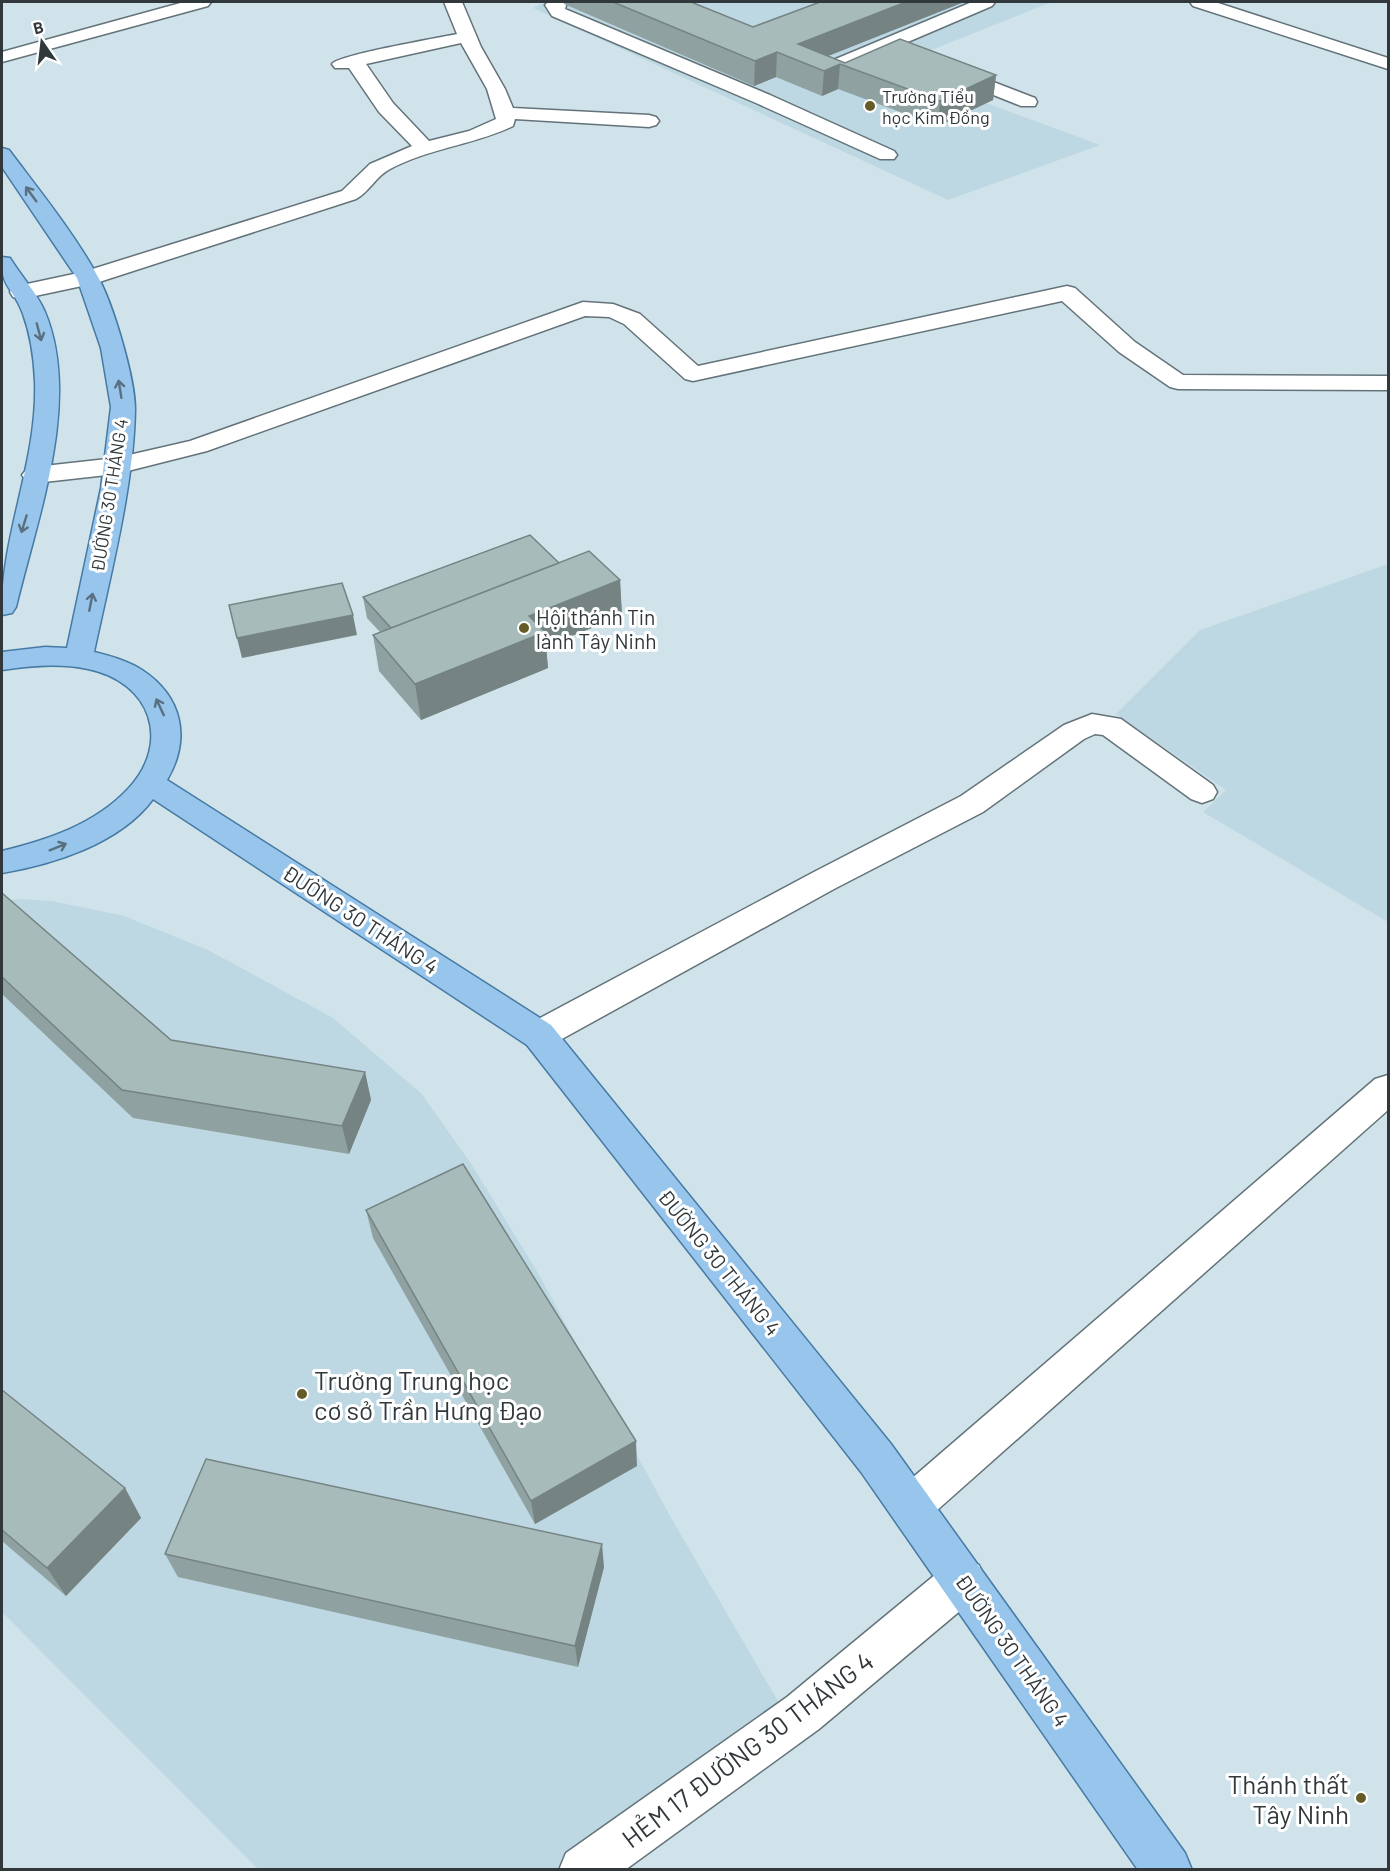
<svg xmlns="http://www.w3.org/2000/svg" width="1390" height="1871" viewBox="0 0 1390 1871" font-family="Barlow,sans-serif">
	<rect width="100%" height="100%" fill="#d0e3ea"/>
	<path fill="#bdd8e2" d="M544 2H1052L889 67 1100 145 948 200 533 8Z
		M1388 564V922L1203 812 1226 790 1116 714 1200 630Z
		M19 899 52 901 124 916 208 950 333 1018 421 1093 472 1165 538 1273 669 1514 779 1703 572 1869H258L2 1612V901Z"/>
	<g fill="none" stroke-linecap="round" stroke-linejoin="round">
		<defs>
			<path id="minor" d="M184 2H211L208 6 2 62V52Z
				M444 2H462L481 47 505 89 513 108 649 115 656 117 659 121 656 125 649 127 515 119 513 126C473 145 429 148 390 169 376 176 370 191 356 199L96 283 21 299 13 297 10 292 13 287 83 272 342 191 370 164 412 146 379 112 349 68H335L332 64C338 55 438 38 457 34ZM461 43 487 89 496 119 469 131 429 141 393 103 366 64Z
				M548 2H567L565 9 770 95 894 151 897 155 894 159H880L756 103 552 16 545 5Z
				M972 2H995L992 6 821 79H807L805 75 807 71Z
				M1190 2H1215L1388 58V69L1193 6Z
				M952 66 1035 98 1037 102 1035 106H1021L946 76 943 72 946 68Z
				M1067 286 1075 288 1135 342 1183 375 1388 376V390L1178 389 1170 387 1119 352 1062 301 693 381 685 379 624 324 609 317 585 316 207 451 116 474 35 483 26 480 22 475 26 470 35 467 116 458 190 441 583 302 613 304 640 314 698 366Z
				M1092 714 1121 719 1213 785 1217 792 1213 799 1202 803 1191 799 1103 735 1095 734 1084 739 983 812 834 889 551 1045 539 1049 527 1045 522 1035 527 1025 812 873 961 796 1064 725Z
				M1388 1075V1110L926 1520 911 1527 896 1520 890 1506 896 1492 1375 1079Z
				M963 1558 979 1565 985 1580 979 1595 819 1729 625 1870H559L566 1853 787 1697 947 1565Z"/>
			<path id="major" d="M2 148 9 150C39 190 74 233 98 277 113 304 135 378 135 409 134 486 110 576 94 652 111 656 128 661 142 670 183 697 191 739 167 780L551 1025 891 1444 1185 1853 1192 1870H1138L861 1472 527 1045 153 799C120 844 53 864 2 873V851C47 840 94 825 128 789 172 742 151 682 88 669 59 663 30 666 2 670V652L45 647 67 648 101 488 111 407 101 348 77 278 2 167Z
				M2 257 10 258C21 276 37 293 45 312 82 401 37 518 16 607L12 613 2 615C0 536 38 462 35 381 34 358 31 336 23 314 14 288 0 288 2 257Z"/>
		</defs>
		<use href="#minor" stroke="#637379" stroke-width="3"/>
		<use href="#major" stroke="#467aa4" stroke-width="3"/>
		<use href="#minor" fill="#fff" fill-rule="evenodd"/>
		<use href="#major" fill="#97c5eb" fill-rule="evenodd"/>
	</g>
	<path fill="#90a1a1" d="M564 2H691L753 27 820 2H964L828 56 845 63 996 75 993 100 938 126 838 89 822 96 776 77 754 86 564 4Z
		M559 563 620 580 622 616 546 646 548 668 421 720 379 671 373 635 380 632 367 618 363 597Z
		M2 893 171 1040 365 1072 371 1100 349 1154 133 1118 2 994Z
		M366 1210 637 1466 535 1524 373 1238Z
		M2 1390 125 1488 141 1518 66 1596 2 1541Z
		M165 1554 604 1567 578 1667 178 1577Z"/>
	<path fill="#758383" d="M906 2H964L808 64 798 44Z
		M777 52 776 77 754 86 755 61Z
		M840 64 838 89 822 96 824 71Z
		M996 75 993 100 938 126 940 101Z
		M620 580 622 616 546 646 548 668 421 720 415 684 529 616Z
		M353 615 357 635 242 658 237 638Z
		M365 1072 371 1100 349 1154 342 1126Z
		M636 1441 637 1466 535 1524 531 1501Z
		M125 1488 141 1518 66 1596 47 1568Z
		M602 1544 604 1567 578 1667 575 1646Z"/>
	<path fill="#a7bbbb" stroke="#758383" stroke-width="1.5" d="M613 2H691L753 27 820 2H906L798 44 845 63 900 39 996 75 940 101 840 64 824 71 777 52 755 61Z
		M530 535 559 563 391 628 363 597Z
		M589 551 620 580 529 616 545 632 415 684 373 635Z
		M342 583 353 615 237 638 229 605Z
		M2 893 171 1040 365 1072 342 1126 122 1090 2 977Z
		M463 1164 636 1441 531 1501 366 1210Z
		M2 1390 125 1488 47 1568 2 1530Z
		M206 1459 602 1544 575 1646 165 1554Z"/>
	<defs><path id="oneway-shaft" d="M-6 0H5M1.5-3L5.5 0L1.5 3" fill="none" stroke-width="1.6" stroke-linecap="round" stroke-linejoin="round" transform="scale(1.5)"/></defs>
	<g stroke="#5a7081">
		<use href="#oneway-shaft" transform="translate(31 194) rotate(-126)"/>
		<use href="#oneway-shaft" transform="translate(39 332) rotate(75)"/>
		<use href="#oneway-shaft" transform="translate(120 389) rotate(-99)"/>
		<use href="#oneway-shaft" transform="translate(24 524) rotate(107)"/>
		<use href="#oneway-shaft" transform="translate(91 602) rotate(-79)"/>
		<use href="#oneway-shaft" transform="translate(160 707) rotate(-115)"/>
		<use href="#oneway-shaft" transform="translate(58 847) rotate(-22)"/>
	</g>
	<g fill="#645b27" stroke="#fff" stroke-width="2">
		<circle cx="870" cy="106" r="6"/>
		<circle cx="524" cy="628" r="6"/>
		<circle cx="302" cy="1394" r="6"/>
		<circle cx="1361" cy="1798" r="6"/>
	</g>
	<g text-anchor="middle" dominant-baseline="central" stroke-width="6" stroke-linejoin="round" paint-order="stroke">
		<g font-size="18" fill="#31383b" stroke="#fff" text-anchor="start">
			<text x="882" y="96">Trường Tiểu<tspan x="882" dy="21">học Kim Đồng</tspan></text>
		</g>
		<g font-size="18" fill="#31383b" stroke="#fff">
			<text transform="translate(109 495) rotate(-81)">ĐƯỜNG 30 THÁNG 4</text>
		</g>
		<g font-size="21" fill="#31383b" stroke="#fff" text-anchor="start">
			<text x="536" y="616">Hội thánh Tin<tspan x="536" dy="24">lành Tây Ninh</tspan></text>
		</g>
		<g font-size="21" fill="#31383b" stroke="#fff">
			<text transform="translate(361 919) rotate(33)">ĐƯỜNG 30 THÁNG 4</text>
			<text transform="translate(720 1262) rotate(51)">ĐƯỜNG 30 THÁNG 4</text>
			<text transform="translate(1013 1650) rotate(55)">ĐƯỜNG 30 THÁNG 4</text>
		</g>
		<g font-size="26" fill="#31383b" stroke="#fff" text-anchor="start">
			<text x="314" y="1379">Trường Trung học<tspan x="314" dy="30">cơ sở Trần Hưng Đạo</tspan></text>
			<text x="1349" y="1783" text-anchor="end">Thánh thất<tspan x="1349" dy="30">Tây Ninh</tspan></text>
		</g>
		<g font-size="26" fill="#31383b" stroke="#fff">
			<text transform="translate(747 1749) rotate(-37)">HẺM 17 ĐƯỜNG 30 THÁNG 4</text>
		</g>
	</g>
	<rect width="1390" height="1871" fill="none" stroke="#31383b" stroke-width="6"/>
	<g transform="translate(42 42) rotate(346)" stroke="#ffffff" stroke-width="4.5" paint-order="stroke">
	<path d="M0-4.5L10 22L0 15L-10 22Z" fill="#31383b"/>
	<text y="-9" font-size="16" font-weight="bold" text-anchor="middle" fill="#31383b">B</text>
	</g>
</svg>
